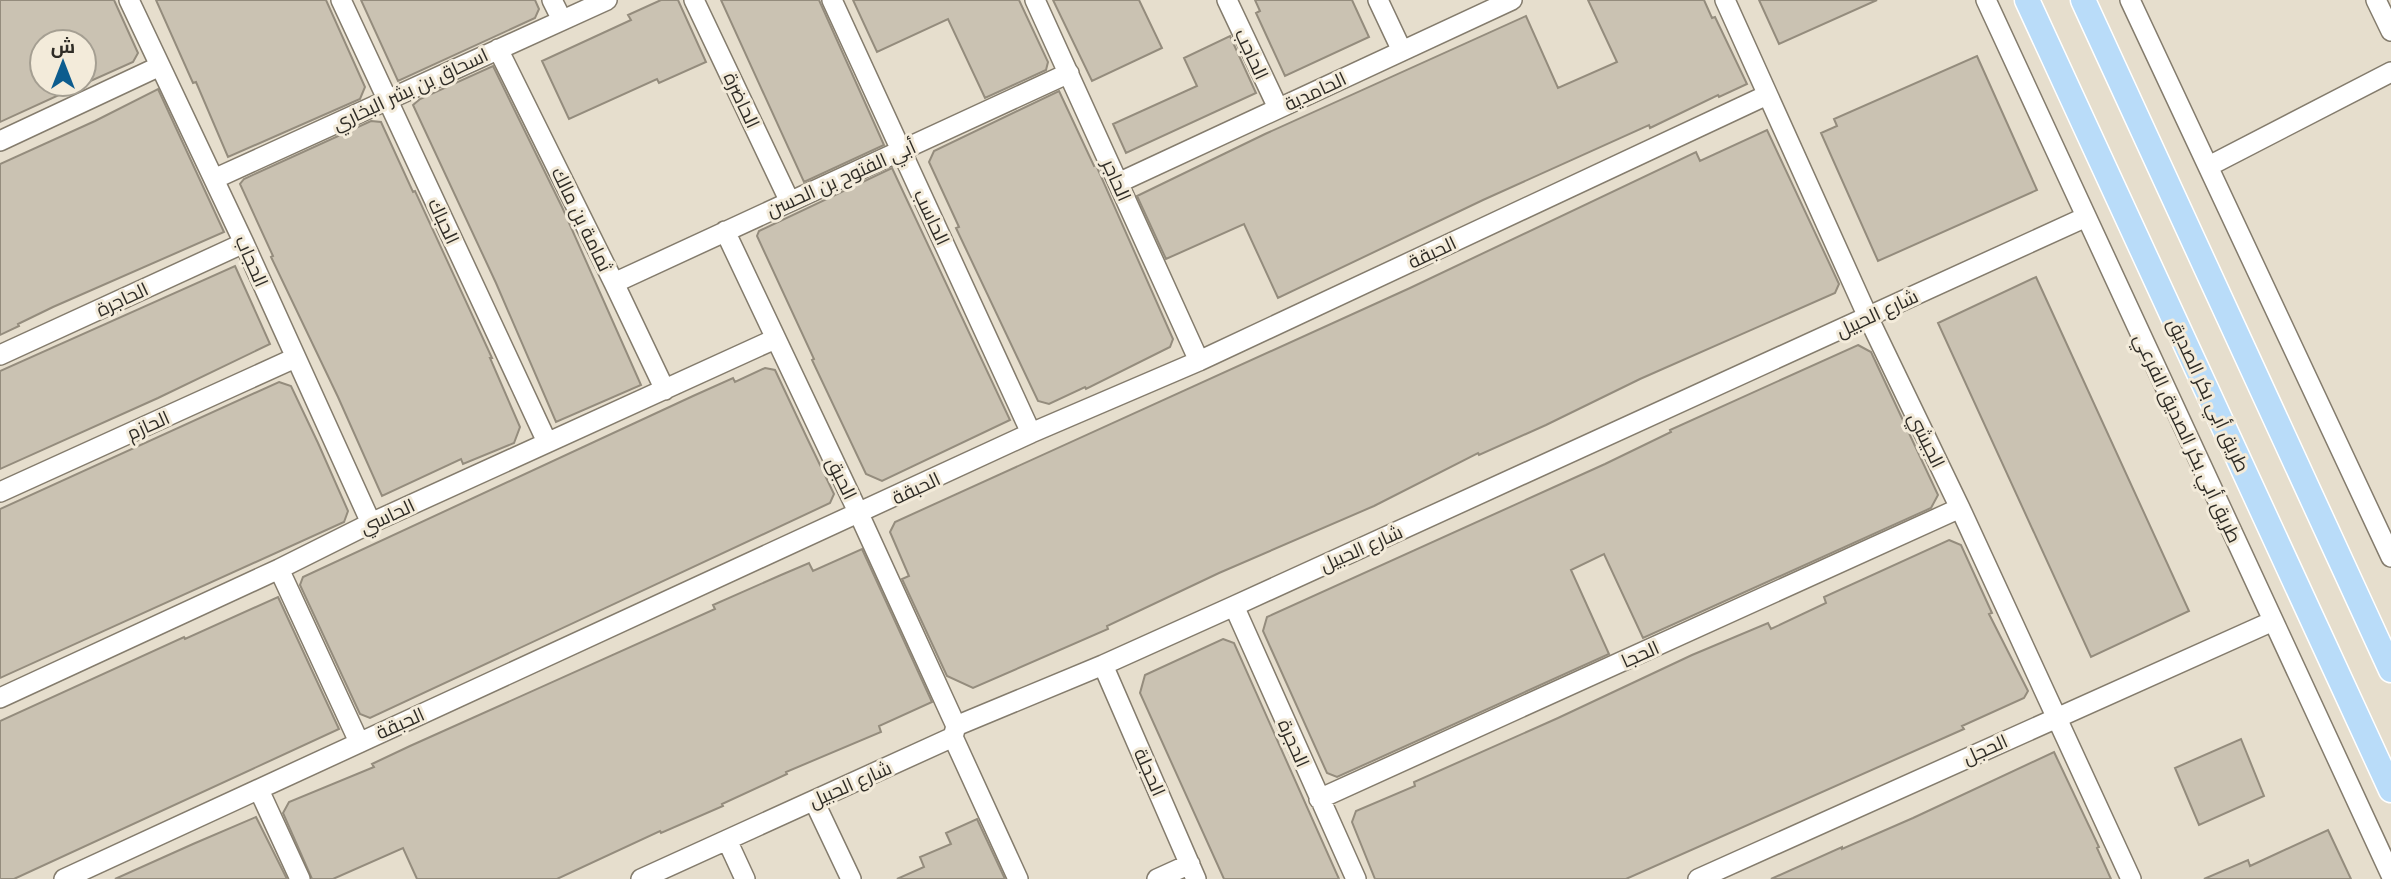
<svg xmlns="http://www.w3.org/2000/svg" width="2391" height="879" viewBox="0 0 2391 879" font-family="Raleway,Cairo,sans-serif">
	<rect width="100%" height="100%" fill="#e6decd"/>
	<path fill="#cac2b2" stroke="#948c7d" stroke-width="2" d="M0 0H114L138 53 133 62 84 84V42H42V84H83L0 122Z
		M156 0H326L365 87 360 99 228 157 196 82 193 83Z
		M361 0H535L539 9 535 18 398 81Z
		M661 0H678L706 62 659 83 657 79 569 119 542 61 631 20 628 15Z
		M721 0H819L884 145 804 182Z
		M853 0H1019L1048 62 1046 70 985 98 948 19 877 52Z
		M1053 0H1139L1162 48 1092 81Z
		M1255 0H1352L1369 37 1285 76 1256 13 1260 11Z
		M1588 0H1704L1712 18 1715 17 1747 84 1719 97 1718 95 1650 128 1649 125 1483 200 1278 298 1244 224 1166 259 1137 196 1265 134 1526 16 1558 88 1617 62Z
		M1759 0H1877L1779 44Z
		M1230 36 1256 93 1126 153 1113 124 1197 86 1184 58Z
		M1977 56 2037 190 1878 261 1821 133 1837 126 1834 119Z
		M493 66 562 207 641 385 556 422 496 283 413 105 420 99Z
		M158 89 224 232 53 307 18 324 19 326 0 335V164L95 121Z
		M1059 91 1094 166 1096 165 1173 339 1170 347 1086 389 1085 387 1049 404 1038 401 956 228 959 227 929 162 934 151Z
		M371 121 381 122 413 192 415 191 492 358H490L520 427 514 443 463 464 461 459 382 496 338 397 271 257 273 256 240 184 244 179Z
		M1767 130 1839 284 1835 293 1640 379 1546 425 1479 455 1478 453 1374 506 1219 573 1107 626 1108 629 973 688 947 676 902 579 909 576 890 532 895 522 1410 288 1696 152 1700 161Z
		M892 168 1010 420 882 481 866 474 812 360 814 359 757 236 759 231Z
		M235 266 270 344 158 398 0 469V371Z
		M2036 277 2189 611 2091 657 1938 323Z
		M1858 345 1871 352 1938 495 1931 508 1643 638 1604 554 1571 570 1609 654 1337 777 1327 773 1263 631 1267 617 1605 464 1671 432 1670 430Z
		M765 368 775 370 807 438 834 494 830 503 370 718 360 714 300 585 303 577 693 396 733 378 735 382Z
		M279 382 291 386 318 443 348 511 344 522 0 678V509Z
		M1949 540 1961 545 1992 613 1989 614 2028 691 2024 698 1962 726 1964 729 1626 879H1375L1352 822 1356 811 1415 786 1414 782 1558 718 1692 655 1768 623 1771 629 1826 603 1824 597Z
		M862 549 932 702 879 726 881 732 786 772 787 774 722 804 723 806 661 833 660 831 557 879H417L403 848 333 879H312L283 813 289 802 374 767 372 764 410 746 715 609 713 605 781 575 809 563 813 571Z
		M278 597 339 729 14 879H0V721L184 637 185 639Z
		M1223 639 1234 643 1339 879H1224L1140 693 1145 675Z
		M2241 739 2264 796 2199 825 2175 768Z
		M2054 752 2099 847 2097 848 2111 879H1771L1842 847V849L1913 818Z
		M256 817 287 879H115L193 844Z
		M977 819 1005 879H897L924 867 920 857 951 844 946 833Z
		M2328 830 2351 879H2204L2248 860 2250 866Z"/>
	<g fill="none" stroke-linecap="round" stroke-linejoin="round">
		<defs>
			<path id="minor" d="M129 0 244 243 371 523
				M341 0 547 442
				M552 0 562 20
				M694 0 789 200
				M832 0 1031 433
				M1035 0 1199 361
				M1227 0 1278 108
				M1378 0 1402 51
				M1725 0 1868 317 1960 508 2131 879
				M1986 0 2391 875
				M2130 0 2391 557
				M2376 0 2391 31
				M498 49 614 283 665 390
				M0 141 160 66
				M2209 166 2391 72
				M214 179 607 0
				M1118 183 1512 0
				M725 231 859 514 956 726
				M614 283 1069 73
				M0 355 244 243
				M0 492 295 358
				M279 569 359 742
				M1234 606 1356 879
				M1103 665 1196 879
				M0 698 279 569 371 523 775 339
				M953 737 1018 879
				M259 790 300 879
				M1319 799 1960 508
				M814 801 851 879
				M727 840 745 879
				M64 879 1031 433 1199 361 1767 95
				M641 879 953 737 956 726 1103 665 1234 606 2086 217
				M1157 879 1190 864
				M1698 879 2273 621"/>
			<path id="major" d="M2027 0 2391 790
				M2083 0 2391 670"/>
		</defs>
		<use href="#minor" stroke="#847c6d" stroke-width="22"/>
		<use href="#major" stroke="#fff" stroke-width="27"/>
		<use href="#minor" stroke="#fff" stroke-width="19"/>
		<use href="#major" stroke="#b9dcf9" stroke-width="24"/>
	</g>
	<g text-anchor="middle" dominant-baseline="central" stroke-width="6" stroke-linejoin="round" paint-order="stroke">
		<g font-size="19" fill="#2f2c26" stroke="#f3ebda">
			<text transform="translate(1252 54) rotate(65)">الحاجب</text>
			<text transform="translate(410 89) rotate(-25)">اسحاق بن بشر البخاري</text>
			<text transform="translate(1315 91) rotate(-25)">الحامدية</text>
			<text transform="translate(742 100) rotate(65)">الحاضرة</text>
			<text transform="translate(841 178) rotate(-24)">أبي الفتوح بن الحسن</text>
			<text transform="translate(1117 180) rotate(66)">الحاجر</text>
			<text transform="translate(932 217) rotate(65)">الحاسب</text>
			<text transform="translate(582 219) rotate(64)">ثمامة بن مالك</text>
			<text transform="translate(444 221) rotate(65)">الحباك</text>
			<text transform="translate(1432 252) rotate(-25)">الحبقة</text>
			<text transform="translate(252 261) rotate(66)">الحجاب</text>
			<text transform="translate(122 299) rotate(-25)">الحاجرة</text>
			<text transform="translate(1877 313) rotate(-25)">شارع الحبيل</text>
			<text transform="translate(2209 395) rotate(65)">طريق أبي بكر الصديق</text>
			<text transform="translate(148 425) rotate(-24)">الحازم</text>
			<text transform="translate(2188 438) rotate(65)">طريق أبي بكر الصديق الفرعي</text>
			<text transform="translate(1927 440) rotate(64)">الجيشي</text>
			<text transform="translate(842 478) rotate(64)">الحبق</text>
			<text transform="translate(916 488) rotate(-25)">الحبقة</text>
			<text transform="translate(387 516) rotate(-25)">الحاسي</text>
			<text transform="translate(1361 548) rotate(-24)">شارع الحبيل</text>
			<text transform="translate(1640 654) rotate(-24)">الحجا</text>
			<text transform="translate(400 723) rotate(-24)">الحبقة</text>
			<text transform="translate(1294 743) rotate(66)">الحجرة</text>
			<text transform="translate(1985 749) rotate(-24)">الحجل</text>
			<text transform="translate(1150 772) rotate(66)">الحجلة</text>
			<text transform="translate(850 784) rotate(-24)">شارع الحبيل</text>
		</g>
	</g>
	<g transform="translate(63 63)"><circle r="33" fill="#f3ebda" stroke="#a59f92" stroke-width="2"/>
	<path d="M0-5L12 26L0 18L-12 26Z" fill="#0c5c8e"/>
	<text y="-10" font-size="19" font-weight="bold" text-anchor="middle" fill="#2f2c26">ش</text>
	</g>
</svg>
